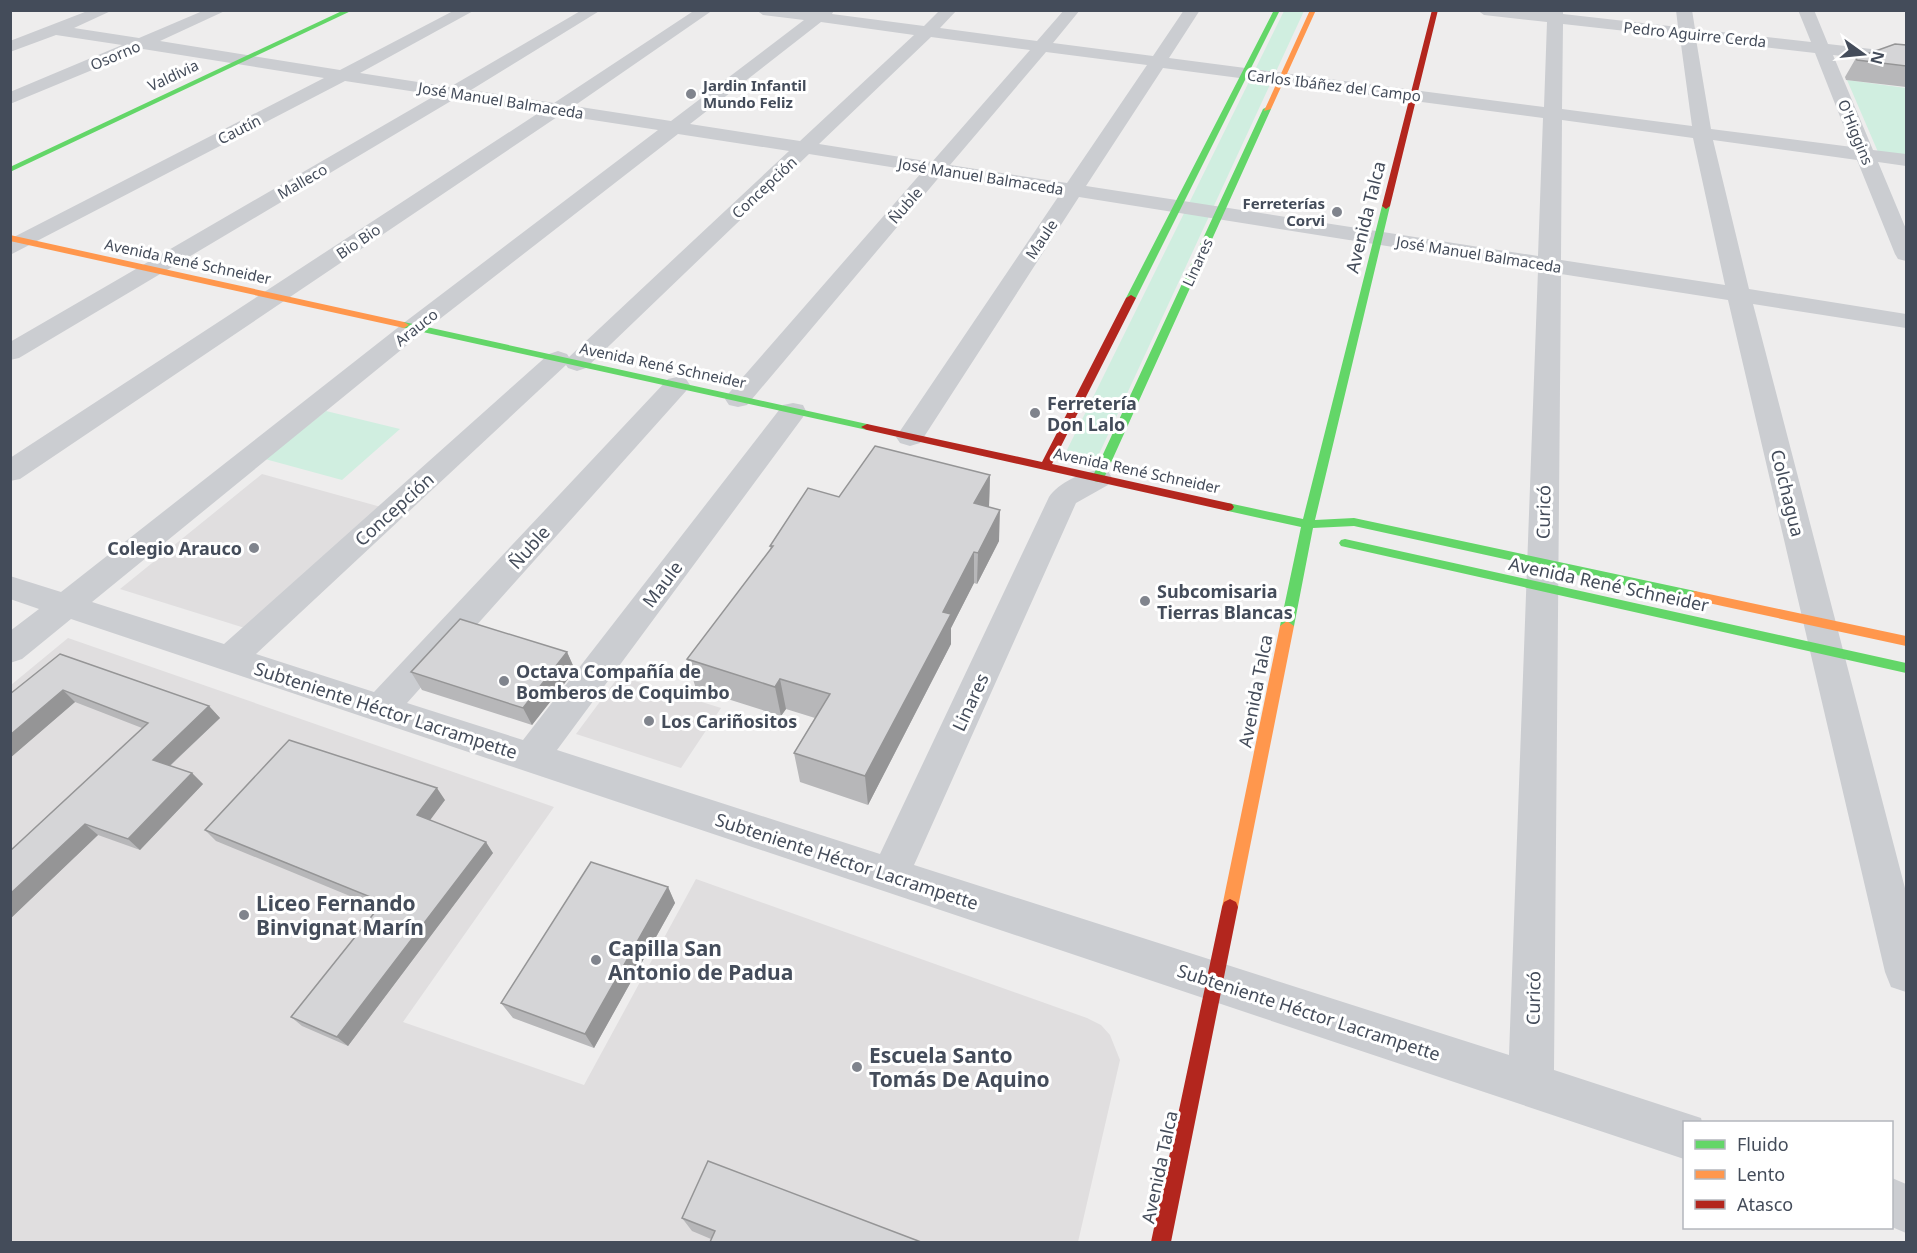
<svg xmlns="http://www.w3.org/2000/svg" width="1917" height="1253" viewBox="0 0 1917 1253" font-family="'Noto Sans',sans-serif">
	<rect width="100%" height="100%" fill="#eeeded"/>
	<path fill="#e0dedf" d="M262 474 381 507 248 629 120 589Z
		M68 638 554 807 403 1022 584 1085 696 879 1087 1018 1101 1025 1110 1035 1120 1060 1078 1242H11V685Z
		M619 676 721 708 681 768 576 734Z"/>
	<path fill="#d0eee0" d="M1284 11H1304L1094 465 1063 458Z
		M1847 80 1906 88V155L1878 152Z
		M326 411 400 429 342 480 265 459Z"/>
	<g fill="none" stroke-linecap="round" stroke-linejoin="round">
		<path fill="#cbcdd1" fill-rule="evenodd" d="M90 10H113L74 28 139 38 205 10H227L160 41 340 70 455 10H475L360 73 450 87 582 10H601L471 90 554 103 695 10H713L574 106 671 121 804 20 763 15 756 10H834L832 14 924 26 940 10H957L940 28 1037 41 1064 10H1080L1053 43 1153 56 1184 10H1200L1169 58 1544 107 1547 22 1484 15 1477 10 1547 12V10H1563V14L1678 27 1676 10H1692L1695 29 1811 42 1798 10H1814L1828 44 1906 53V63L1833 55 1873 150 1906 154V166L1878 162 1906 229V261L1898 259 1895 254 1857 160 1713 140 1749 289 1906 314V328L1753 304 1906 892V992L1891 987 1885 972 1728 300 1561 274 1554 1070 1701 1118 1702 1122H1684V1159L71 619 22 659 10 663V631L39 609 10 599V576L61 592 405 322 658 130 560 115 20 479 10 481V458L540 112 456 98 19 358 10 360V342L436 95 345 81 10 255V239L324 78 143 49 10 104V92L122 45 56 35 10 52V41ZM821 22 914 35 800 141 690 124ZM1563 24 1680 37 1692 126 1562 109ZM931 37 1030 50 932 162 819 144ZM1696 39 1815 53 1852 147 1711 129ZM1046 52 1147 65 1067 183 950 165ZM1163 68 1543 118 1538 256 1086 186ZM1562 120 1693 138 1725 285 1561 260ZM678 134 789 151 569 357 567 354 558 351 549 354 224 644 92 602 423 332ZM809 154 922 172 729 393 725 399 729 405 738 407 747 405 941 175 1060 194 896 437 900 443 910 446 920 443 1079 197 1538 270 1509 1055 914 865 1076 503 1108 485 1112 478 1108 471C1091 467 1059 482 1049 497L880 854 557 750 803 417 806 411 803 405 793 403 783 405 523 740 407 703 686 391 690 385 686 379 677 377 668 379 374 692 256 654 566 365 568 368 577 371 586 368Z
			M1892 1178 1906 1184V1233L1892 1227Z"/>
		<path fill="#63d668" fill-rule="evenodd" d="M344 10H353L10 172V167Z
			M1274 10H1280L1136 298 1128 300 1126 298Z
			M1267 107 1271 109 1104 478 1098 482 1094 481 1092 478 1263 109Z
			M1386 203 1390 206 1315 520 1354 518 1695 591 1700 593 1702 596 1700 599 1695 601 1354 526 1313 528 1294 626 1287 631 1282 630 1280 626 1301 527 1228 511 1222 507 1228 503 1303 519 1382 206Z
			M404 322 867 424 873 427 867 430 400 327 399 325Z
			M1345 539 1906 663V673L1341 546 1339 543 1341 540Z"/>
		<path fill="#ff974d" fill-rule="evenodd" d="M1310 10H1316L1271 109 1264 111Z
			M10 235 404 322 409 325 404 328 10 241Z
			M1695 591 1906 636V646L1690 599 1688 596 1690 593Z
			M1287 621 1294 626 1238 907 1236 912 1230 915 1224 912 1222 907 1280 626Z"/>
		<path fill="#b3261e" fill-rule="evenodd" d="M1432 10H1438L1390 206 1386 209 1382 206Z
			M1131 295 1136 298 1052 464 1228 503 1232 504 1234 507 1232 510 1228 511 867 430 861 427 867 424 1042 462 1126 298Z
			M1230 899 1236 902 1238 907 1171 1242H1151L1222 907 1224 902Z"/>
	</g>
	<path fill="#b7b7b9" d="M1906 45V87L1846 80 1845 77 1856 58Z
		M990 475 989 507 999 541 977 584 974 583 951 628V644L868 805 800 782 794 753 815 718 786 709 781 716 696 689 687 659 771 550 770 546 839 497Z
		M567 652 575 670 532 725 422 690 411 672Z
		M60 654 209 706 220 718 170 766 192 773 203 784 140 850 98 835 10 919 142 728 75 702 10 758V694Z
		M445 800 429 820 493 853 348 1046 302 1026 291 1017 379 908 216 841 205 830Z
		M668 887 675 903 594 1048 513 1018 501 1003Z
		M682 1218 921 1242 711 1239 692 1231Z"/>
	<path fill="#959596" d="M990 475 989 506 974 534V503Z
		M1000 510 999 541 977 584 978 553Z
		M974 552V583L951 628V644L868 805 865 776 943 612Z
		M567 652 575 670 532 725 523 708Z
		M780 679 786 709 781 716 775 687Z
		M63 690 75 702 10 758V735Z
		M209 706 220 718 164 771 153 760Z
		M192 773 203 784 140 850 128 839Z
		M437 788 445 800 425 827 417 815Z
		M85 824 98 835 10 919V894Z
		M486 842 493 853 348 1046 337 1037Z
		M668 887 675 903 594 1048 585 1034Z"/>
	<path fill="#d5d5d7" stroke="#959596" stroke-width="1.5" d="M1895 44 1906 45V66L1857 60 1856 58Z
		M875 446 990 475 974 503 1000 510 978 553 974 552 943 612 951 614 865 776 794 753 830 694 780 679 775 687 687 659 773 546H770L808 488 839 497Z
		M460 619 567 652 523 708 411 672Z
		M60 654 209 706 153 760 192 773 128 839 85 824 10 894V851L148 723 63 690 10 735V694Z
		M289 740 437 788 417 815 486 842 337 1037 291 1017 383 902 205 830Z
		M591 862 668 887 585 1034 501 1003Z
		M708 1161 921 1242H710L715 1231 682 1218Z"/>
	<g fill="#80848d" stroke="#fff" stroke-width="2">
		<circle cx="691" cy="94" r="6"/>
		<circle cx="1337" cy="212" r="6"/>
		<circle cx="1035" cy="413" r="6"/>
		<circle cx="254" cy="548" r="6"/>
		<circle cx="1145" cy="601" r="6"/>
		<circle cx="504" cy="681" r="6"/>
		<circle cx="649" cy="721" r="6"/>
		<circle cx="244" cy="915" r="6"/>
		<circle cx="596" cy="960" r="6"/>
		<circle cx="857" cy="1067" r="6"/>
	</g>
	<g text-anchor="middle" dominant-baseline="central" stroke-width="6" stroke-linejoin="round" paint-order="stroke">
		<g font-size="15" fill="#444c5a" stroke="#fff">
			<text transform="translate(1695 34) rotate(6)">Pedro Aguirre Cerda</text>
			<text transform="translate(115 55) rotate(-23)">Osorno</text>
			<text transform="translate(173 75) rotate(-25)">Valdivia</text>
			<text transform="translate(1334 85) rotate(7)">Carlos Ibáñez del Campo</text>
			<text transform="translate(501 100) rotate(9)">José Manuel Balmaceda</text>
			<text transform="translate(239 129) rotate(-27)">Cautín</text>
			<text transform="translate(1856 132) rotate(68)">O'Higgins</text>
			<text transform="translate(981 176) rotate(9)">José Manuel Balmaceda</text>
			<text transform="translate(302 181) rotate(-30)">Malleco</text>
			<text transform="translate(764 187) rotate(-43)">Concepción</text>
			<text transform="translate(905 205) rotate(-49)">Ñuble</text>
			<text transform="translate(1041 239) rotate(-56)">Maule</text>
			<text transform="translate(358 241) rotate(-34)">Bio Bio</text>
			<text transform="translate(1479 254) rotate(9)">José Manuel Balmaceda</text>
			<text transform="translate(188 261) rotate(12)">Avenida René Schneider</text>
			<text transform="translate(1197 262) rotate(-65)">Linares</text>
			<text transform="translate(416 327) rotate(-38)">Arauco</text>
			<text transform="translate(663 365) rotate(12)">Avenida René Schneider</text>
			<text transform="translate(1137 470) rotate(12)">Avenida René Schneider</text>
		</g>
		<g font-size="15" font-weight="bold" fill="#444c5a" stroke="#fff" text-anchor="start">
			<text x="703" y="85">Jardin Infantil<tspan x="703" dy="17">Mundo Feliz</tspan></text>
			<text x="1325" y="203" text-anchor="end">Ferreterías<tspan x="1325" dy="17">Corvi</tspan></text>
		</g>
		<g font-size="18" fill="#444c5a" stroke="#fff">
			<text transform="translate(1365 217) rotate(-76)">Avenida Talca</text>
			<text transform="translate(1788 493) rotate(76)">Colchagua</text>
			<text transform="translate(394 509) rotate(-42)">Concepción</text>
			<text transform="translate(1543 512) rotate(-89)">Curicó</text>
			<text transform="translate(529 547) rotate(-48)">Ñuble</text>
			<text transform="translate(662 584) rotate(-53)">Maule</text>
			<text transform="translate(1609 584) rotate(12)">Avenida René Schneider</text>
			<text transform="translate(1255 691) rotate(-79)">Avenida Talca</text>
			<text transform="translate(970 702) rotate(-65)">Linares</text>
			<text transform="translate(386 710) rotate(18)">Subteniente Héctor Lacrampette</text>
			<text transform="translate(847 861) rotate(18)">Subteniente Héctor Lacrampette</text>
			<text transform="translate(1533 998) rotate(-89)">Curicó</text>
			<text transform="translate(1309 1012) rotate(18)">Subteniente Héctor Lacrampette</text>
			<text transform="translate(1159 1167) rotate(-78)">Avenida Talca</text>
		</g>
		<g font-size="18" font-weight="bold" fill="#444c5a" stroke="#fff" text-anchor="start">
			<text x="1047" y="403">Ferretería<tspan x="1047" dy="21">Don Lalo</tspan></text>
			<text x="242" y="548" text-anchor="end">Colegio Arauco</text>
			<text x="1157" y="591">Subcomisaria<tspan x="1157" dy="21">Tierras Blancas</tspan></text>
			<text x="516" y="671">Octava Compañía de<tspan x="516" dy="21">Bomberos de Coquimbo</tspan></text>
			<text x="661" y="721">Los Cariñositos</text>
		</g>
		<g font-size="21" font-weight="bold" fill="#444c5a" stroke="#fff" text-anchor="start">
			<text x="256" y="903">Liceo Fernando<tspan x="256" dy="24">Binvignat Marín</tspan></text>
			<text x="608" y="948">Capilla San<tspan x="608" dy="24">Antonio de Padua</tspan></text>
			<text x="869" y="1055">Escuela Santo<tspan x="869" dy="24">Tomás De Aquino</tspan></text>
		</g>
	</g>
	<rect width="1917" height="1253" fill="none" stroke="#444c5a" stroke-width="24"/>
	<rect x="1683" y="1121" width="210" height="108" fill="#ffffff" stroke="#b4b7bd" stroke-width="1.5"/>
	<rect x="1695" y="1140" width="30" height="9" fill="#63d668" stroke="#b4b7bd" stroke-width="1.5"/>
	<text x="1737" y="1151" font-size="18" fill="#444c5a">Fluido</text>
	<rect x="1695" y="1170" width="30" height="9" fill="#ff974d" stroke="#b4b7bd" stroke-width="1.5"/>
	<text x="1737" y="1181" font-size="18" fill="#444c5a">Lento</text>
	<rect x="1695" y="1200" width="30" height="9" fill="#b3261e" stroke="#b4b7bd" stroke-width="1.5"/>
	<text x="1737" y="1211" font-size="18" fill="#444c5a">Atasco</text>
	<g transform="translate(1863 54) rotate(105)" stroke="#ffffff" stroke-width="4.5" paint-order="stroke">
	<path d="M0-4.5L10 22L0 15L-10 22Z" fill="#444c5a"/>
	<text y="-9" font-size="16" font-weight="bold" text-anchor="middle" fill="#444c5a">N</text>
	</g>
</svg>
